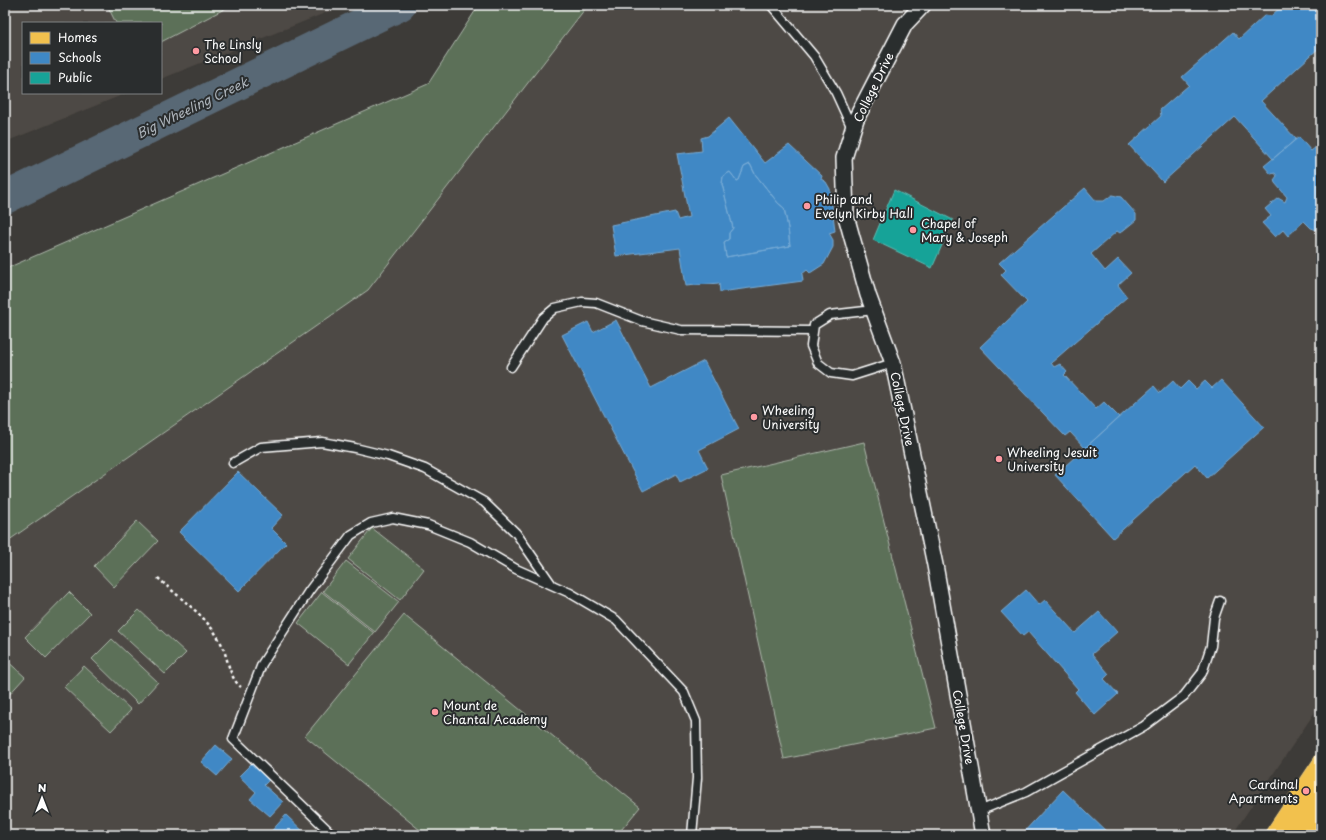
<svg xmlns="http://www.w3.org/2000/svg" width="1326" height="840" viewBox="0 0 1326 840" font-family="'Playpen Sans',sans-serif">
	<rect width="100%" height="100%" fill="#3d3b38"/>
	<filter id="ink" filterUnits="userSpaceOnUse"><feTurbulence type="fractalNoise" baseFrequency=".025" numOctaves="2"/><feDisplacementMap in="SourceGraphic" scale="8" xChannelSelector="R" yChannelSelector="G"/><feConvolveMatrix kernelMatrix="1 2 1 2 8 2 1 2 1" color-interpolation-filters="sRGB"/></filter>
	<g filter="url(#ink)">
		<path fill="#4e4944" d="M5 5H345L161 79V23H23V93H127L5 142Z
			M588 5H1321V703L1232 835H5V543L368 290Z"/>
		<path fill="#5c7059" stroke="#aeb8ac" d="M107 5H232L161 42V23H116Z
			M479 5H588L368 290 5 543V269L428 84Z
			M864 442 936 728 784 759 721 475Z
			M137 521 158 541 114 587 94 566Z
			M372 528 424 569 400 600 348 559Z
			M346 561 399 602 375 632 323 591Z
			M69 592 90 613 46 658 25 637Z
			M322 592 374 633 349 664 298 623Z
			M139 610 186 653 165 674 118 631Z
			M404 615 640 807 617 835H426L305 736Z
			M112 639 158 682 138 704 92 659Z
			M5 659 25 677 6 698 5 697Z
			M84 666 131 710 111 731 64 687Z"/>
		<path fill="#f2c14e" stroke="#f6d483" d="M1321 748V835H1263Z"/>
		<path fill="#3f88c5" stroke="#79acd6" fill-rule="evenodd" d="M1283 5H1321V46L1261 101 1296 139 1273 159 1235 117 1163 182 1129 145 1161 116 1160 110 1189 85 1182 77 1233 32 1239 39 1265 15 1271 16Z
			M729 118 765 163 789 145 822 176 821 179 826 182 830 189 835 231 829 233 833 240V247L824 264 810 273 807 270 802 274 803 281 720 292 719 283 686 286 680 248 616 256 611 225 675 212 678 220 689 217 677 154 702 151 701 138 708 136ZM750 164 755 174 778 203 784 208 788 228 790 246 726 257 724 242 729 239V233L733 228 722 184 723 176 730 172 737 181 739 180 744 167Z
			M1299 137 1311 151 1321 143V235L1317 230 1311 228 1304 221 1288 236 1283 230 1275 237 1262 223 1271 216 1265 209 1278 198 1285 202 1287 197 1275 183 1274 180 1277 176 1275 173 1271 174 1264 166Z
			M750 164 755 174 778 203 784 208 788 228 790 246 726 257 724 242 729 239V233L733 228 722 184 723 176 730 172 737 181 739 180 744 167Z
			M1085 188 1096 201H1104L1112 195 1121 197 1136 214V220L1120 233 1117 231 1091 254 1105 271 1118 259 1131 273 1118 285 1127 297 1051 363 1054 367 1060 364 1067 372 1064 375 1096 409 1104 402 1119 417 1085 448 1070 432 1065 436 980 347 1027 302 1001 275 1006 270 999 263Z
			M616 320 651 388 704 361 739 429 699 450 708 468 680 482 676 474 643 491 562 335 588 322 593 332Z
			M1221 380 1264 427 1207 478 1195 464 1113 538 1055 475 1154 386 1160 393 1173 381 1180 389 1188 381 1196 389 1205 381 1212 388Z
			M238 472 283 515 271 528 286 543 239 591 179 532Z
			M1026 590 1039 605 1045 600 1075 633 1099 612 1117 632 1092 654 1109 674 1104 679 1118 694 1095 715 1075 692 1078 689 1028 632 1023 636 1001 612Z
			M216 745 232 759 217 776 201 762Z
			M252 763 270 779 264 785 283 802 270 816 250 799 256 792 239 776Z
			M1063 790 1110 835H1021Z
			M286 815 307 835H268Z"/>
		<path fill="#17a398" stroke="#5dbfb7" d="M894 190 953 220 932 268 873 240Z"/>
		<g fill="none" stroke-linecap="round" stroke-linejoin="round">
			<path stroke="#596774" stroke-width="32" d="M5 198 400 5"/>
			<defs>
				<path id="service" d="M771 5 814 56 836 93 852 128
					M874 310 830 315 814 325 811 346 818 363 831 373 852 376 893 363
					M511 367 543 318 555 308 582 302 596 303 642 321 681 330 813 331
					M233 463 261 447 322 442 355 448 388 456 425 469 484 502 516 533 552 585
					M979 811 1026 792 1076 764 1144 726 1184 696 1202 673 1211 646 1214 618 1220 601
					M333 835 233 739 262 664 309 591 351 535 371 523 393 518 428 525 470 542 516 569 570 593 616 620 684 692 696 721 697 778 692 835"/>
				<path id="minor" d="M923 5 905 24 856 119 844 158 846 216 868 295 893 363 935 565 983 835"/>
			</defs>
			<use href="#service" stroke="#fff" stroke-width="11"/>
			<use href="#minor" stroke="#fff" stroke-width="18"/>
			<path stroke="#fff" stroke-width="2.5" stroke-dasharray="3 3" stroke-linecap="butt" d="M158 578C180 599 209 617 222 645 228 658 229 678 241 687"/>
			<use href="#service" stroke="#2a2d2e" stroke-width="8"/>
			<use href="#minor" stroke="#2a2d2e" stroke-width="15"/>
		</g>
	</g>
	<g fill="#ff9aa2" stroke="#2a2d2e" stroke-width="1.5">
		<circle cx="196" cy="51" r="4"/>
		<circle cx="807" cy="206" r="4"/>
		<circle cx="913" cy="230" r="4"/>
		<circle cx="754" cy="417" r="4"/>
		<circle cx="999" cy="459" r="4"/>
		<circle cx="435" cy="712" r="4"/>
		<circle cx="1306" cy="791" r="4"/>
	</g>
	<g text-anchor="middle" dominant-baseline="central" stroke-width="4" stroke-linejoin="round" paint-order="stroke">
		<g font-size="12" fill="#fff" stroke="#2a2d2e" text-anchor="start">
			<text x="204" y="44">The Linsly<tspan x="204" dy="14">School</tspan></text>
			<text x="815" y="199">Philip and<tspan x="815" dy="14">Evelyn Kirby Hall</tspan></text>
			<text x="921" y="223">Chapel of<tspan x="921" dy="14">Mary &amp; Joseph</tspan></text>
			<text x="762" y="410">Wheeling<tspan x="762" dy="14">University</tspan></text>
			<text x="1007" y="452">Wheeling Jesuit<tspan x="1007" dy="14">University</tspan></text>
			<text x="443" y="705">Mount de<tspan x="443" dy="14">Chantal Academy</tspan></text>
			<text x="1298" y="784" text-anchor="end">Cardinal<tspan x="1298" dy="14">Apartments</tspan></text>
		</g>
		<g font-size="12" fill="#fff" stroke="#2a2d2e">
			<text transform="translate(873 87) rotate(-64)">College Drive</text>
			<text transform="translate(903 409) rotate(78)">College Drive</text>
			<text transform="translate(964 727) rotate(80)">College Drive</text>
		</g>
		<g font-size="13" font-style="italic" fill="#acb3ba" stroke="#2a2d2e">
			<text transform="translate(192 107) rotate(-26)">Big Wheeling Creek</text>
		</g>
	</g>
	<rect width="1326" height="840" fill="none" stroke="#2a2d2e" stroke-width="20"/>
	<rect x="10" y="10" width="1306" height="820" fill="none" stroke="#fff" stroke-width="1.5" filter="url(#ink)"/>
	<rect x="22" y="22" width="140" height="72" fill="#2a2d2e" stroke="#7f8182"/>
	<rect x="30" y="32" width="20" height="12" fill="#f2c14e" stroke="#7f8182"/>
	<text x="58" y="42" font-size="12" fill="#ffffff">Homes</text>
	<rect x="30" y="52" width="20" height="12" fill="#3f88c5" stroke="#7f8182"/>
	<text x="58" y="62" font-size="12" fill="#ffffff">Schools</text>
	<rect x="30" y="72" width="20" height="12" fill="#17a398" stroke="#7f8182"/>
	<text x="58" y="82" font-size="12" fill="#ffffff">Public</text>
	<g transform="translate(42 798)" stroke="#2a2d2e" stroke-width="3" paint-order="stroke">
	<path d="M0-3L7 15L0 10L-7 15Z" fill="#ffffff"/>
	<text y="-6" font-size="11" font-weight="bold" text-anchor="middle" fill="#ffffff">N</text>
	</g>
</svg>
